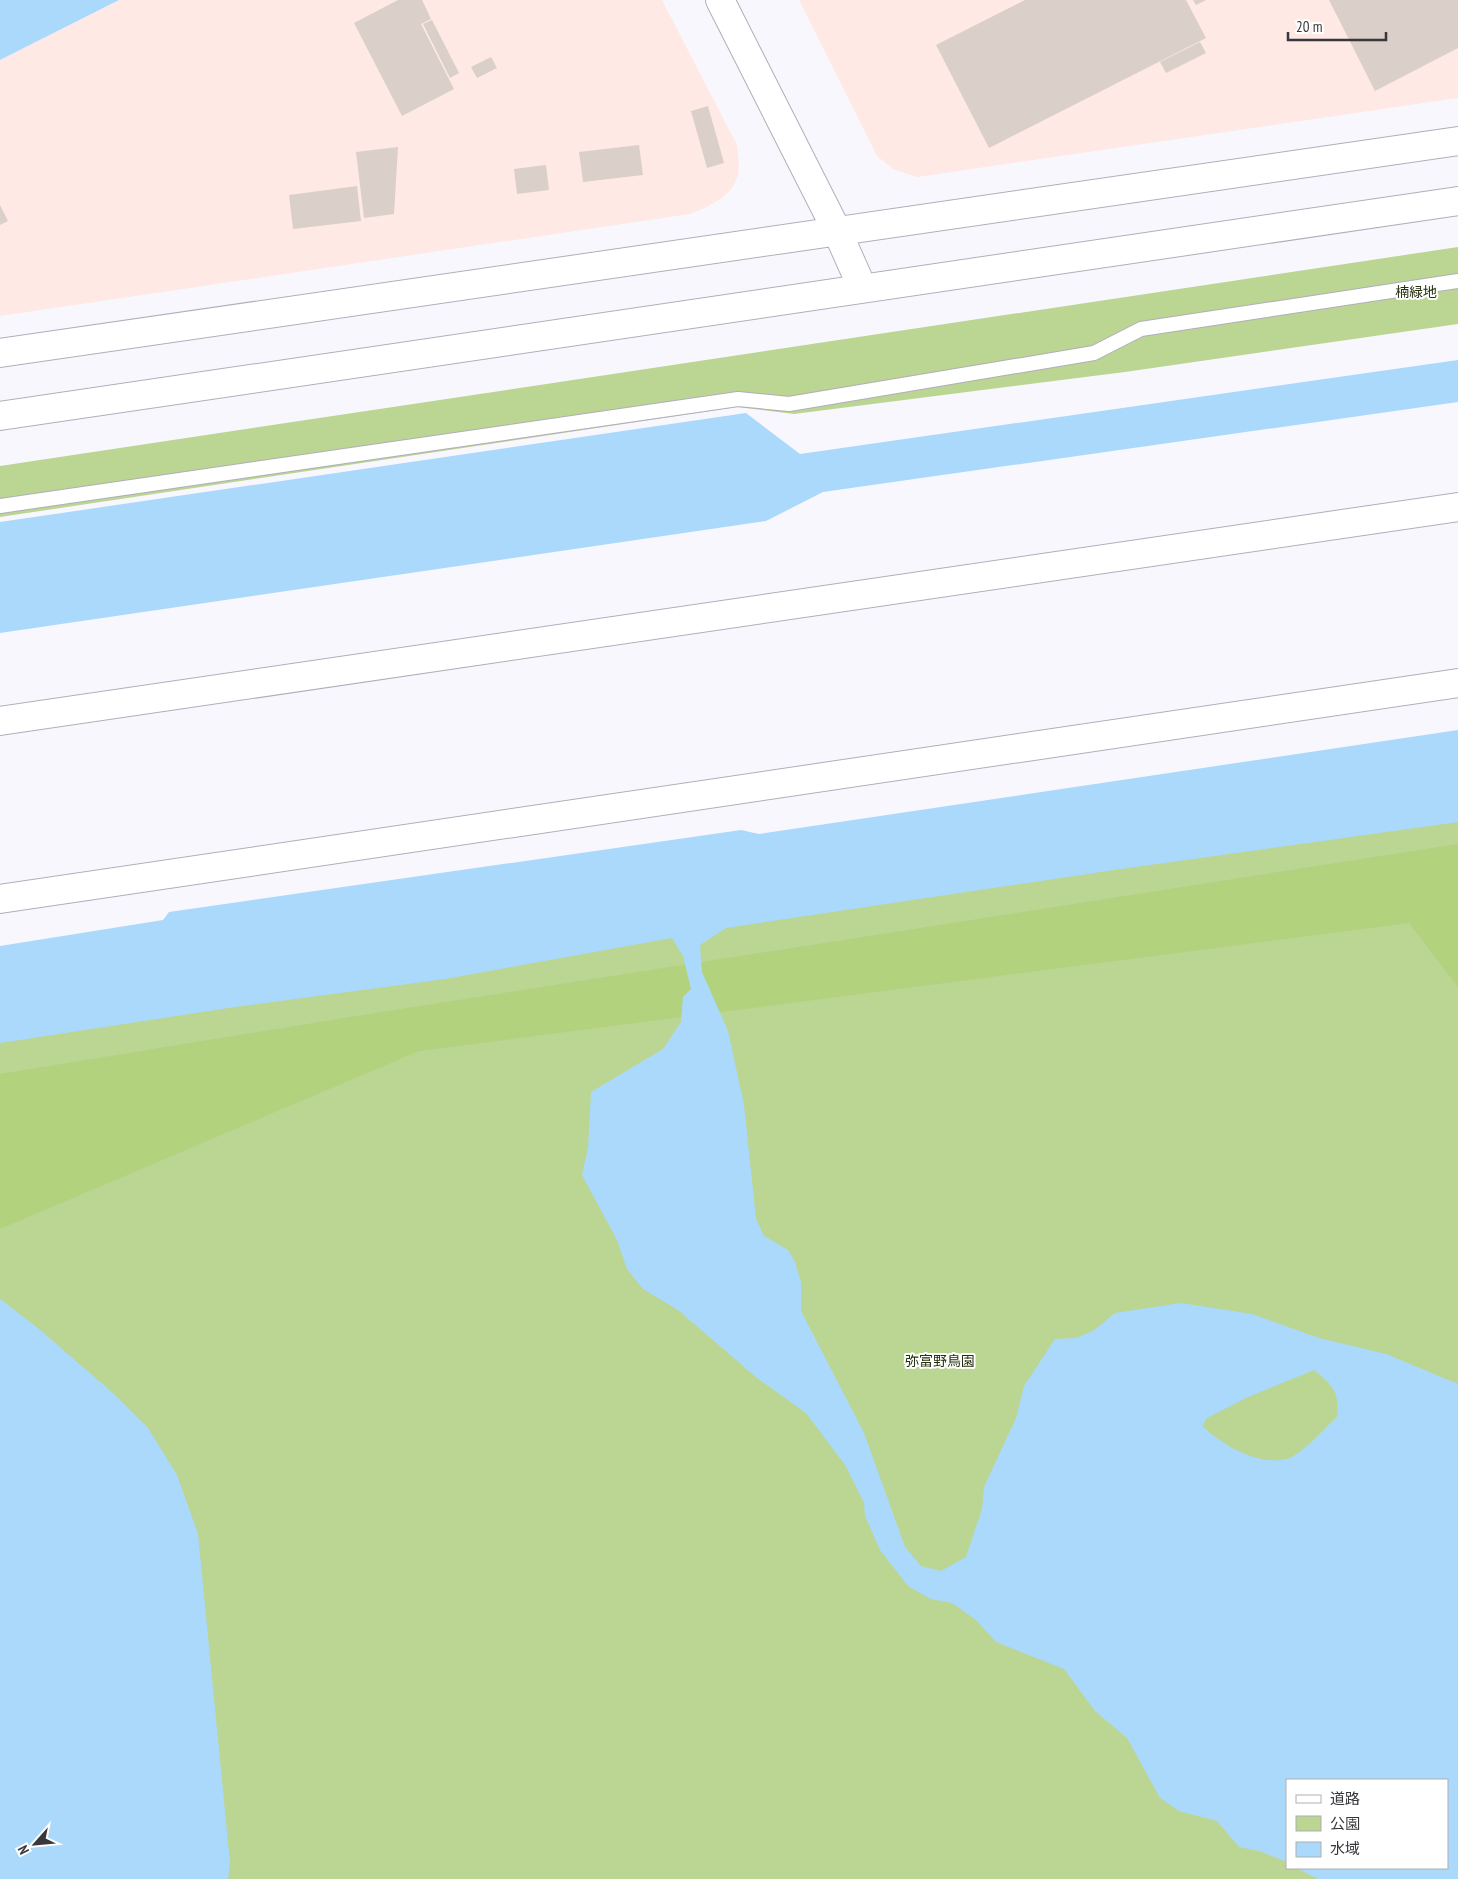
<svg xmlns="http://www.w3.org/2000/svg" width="1458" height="1879" viewBox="0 0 1458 1879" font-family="'PT Sans Narrow','Noto Sans JP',sans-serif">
	<rect width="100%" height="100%" fill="#f9f7fe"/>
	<path fill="#fee9e4" d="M119 0H662L737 145 739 162 738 176 732 188 722 198 707 207 690 214 0 316V60Z
		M799 0H1458V98L917 177 893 169 877 156Z"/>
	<path fill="#bbd593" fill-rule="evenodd" d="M1458 247V324L1125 372 794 414 737 407 0 517V466Z
		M1458 762V1879H0V973ZM1287 1780H1447V1868H1287Z"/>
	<path fill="#b2d27e" d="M1458 844V987L1409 923 419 1051 0 1229V1074L350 1017Z"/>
	<path fill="#abd9fc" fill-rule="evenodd" d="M0 0H119L0 60Z
		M1458 360V402L823 492 766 521 0 633V522L746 413 800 454Z
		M1458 730V822L1114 870 726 928 700 945 702 972 728 1031 744 1105 756 1219 764 1236 788 1250 795 1262 801 1282V1311L864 1433 905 1547 921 1566 941 1571 966 1557 982 1509 984 1487 1016 1418 1024 1386 1055 1339 1076 1338 1093 1331 1115 1313 1181 1303 1252 1314 1319 1338 1386 1354 1458 1384V1879H1318L1296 1868H1447V1780H1287V1862L1259 1851 1239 1847 1217 1821 1179 1811 1160 1798 1127 1738 1095 1711 1064 1669 996 1642 976 1620 952 1603 931 1599 908 1586 880 1550 865 1516 864 1503 845 1465 806 1413 757 1378 678 1310 643 1289 627 1269 617 1240 582 1175 588 1148 591 1092 663 1049 681 1022 683 997 691 989 683 956 672 938 445 979 235 1007 0 1043V946L163 920 169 912 741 830 759 834ZM1314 1370C1332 1384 1340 1392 1337 1417 1326 1427 1300 1456 1287 1459 1257 1466 1223 1445 1202 1426L1207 1418 1246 1398Z
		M0 1299 39 1329 114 1394 148 1428 177 1475 198 1534 230 1863 228 1879H0Z"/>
	<path fill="#dacfc9" d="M398 0H422L431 19 421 24 454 89 402 116 354 23Z
		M1025 0H1186L1206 38 989 148 936 45Z
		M1193 0H1206L1196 5Z
		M1329 0H1458V48L1375 91Z
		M432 20 459 73 450 78 423 24Z
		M1200 42 1206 53 1166 73 1160 62Z
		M491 57 497 68 477 78 471 67Z
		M708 106 724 163 707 168 691 111Z
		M639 145 643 175 583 182 579 152Z
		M398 147 394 214 364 218 356 152Z
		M546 165 549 190 517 194 514 169Z
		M357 186 361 221 293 229 289 195Z
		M0 205 8 221 0 225Z"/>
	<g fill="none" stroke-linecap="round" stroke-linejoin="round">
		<defs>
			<path id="service" d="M0 506 738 399 789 404 1094 353 1141 329 1458 281"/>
			<path id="minor" d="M0 721 1458 507
				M0 899 1458 683"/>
			<path id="tertiary" d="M720 0 838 233 862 287
				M0 353 1458 141
				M0 416 1458 201"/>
		</defs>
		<use href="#service" stroke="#b1aeb9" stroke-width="16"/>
		<use href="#minor" stroke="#b1aeb9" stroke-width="30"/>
		<use href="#tertiary" stroke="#b1aeb9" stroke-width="30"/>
		<use href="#service" stroke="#fff" stroke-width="14"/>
		<use href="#minor" stroke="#fff" stroke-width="28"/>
		<use href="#tertiary" stroke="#fff" stroke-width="28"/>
	</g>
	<g text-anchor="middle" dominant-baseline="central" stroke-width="4" stroke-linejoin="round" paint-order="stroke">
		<g font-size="14" fill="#24300d" stroke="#fff">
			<text x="1416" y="292">楠緑地</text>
			<text x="940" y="1361">弥富野鳥園</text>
		</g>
	</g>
	<rect x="1286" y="1779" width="162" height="90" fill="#ffffff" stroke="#afafb1"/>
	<rect x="1296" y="1795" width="25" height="8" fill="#ffffff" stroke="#afafb1"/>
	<text x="1330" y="1804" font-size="15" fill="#38373b">道路</text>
	<rect x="1296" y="1816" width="25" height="15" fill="#bbd593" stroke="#afafb1"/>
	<text x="1330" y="1829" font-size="15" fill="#38373b">公園</text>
	<rect x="1296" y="1842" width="25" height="15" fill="#abd9fc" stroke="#afafb1"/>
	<text x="1330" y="1854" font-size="15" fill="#38373b">水域</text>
	<g transform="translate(35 1844) rotate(243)" stroke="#ffffff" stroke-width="4" paint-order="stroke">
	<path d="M0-4L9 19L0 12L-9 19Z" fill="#38373b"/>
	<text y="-8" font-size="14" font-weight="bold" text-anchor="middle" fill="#38373b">N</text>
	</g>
	<path d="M1288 32v8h98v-8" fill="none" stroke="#38373b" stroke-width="2.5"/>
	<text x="1296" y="32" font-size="15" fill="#38373b" stroke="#ffffff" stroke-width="4" paint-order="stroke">20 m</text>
</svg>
